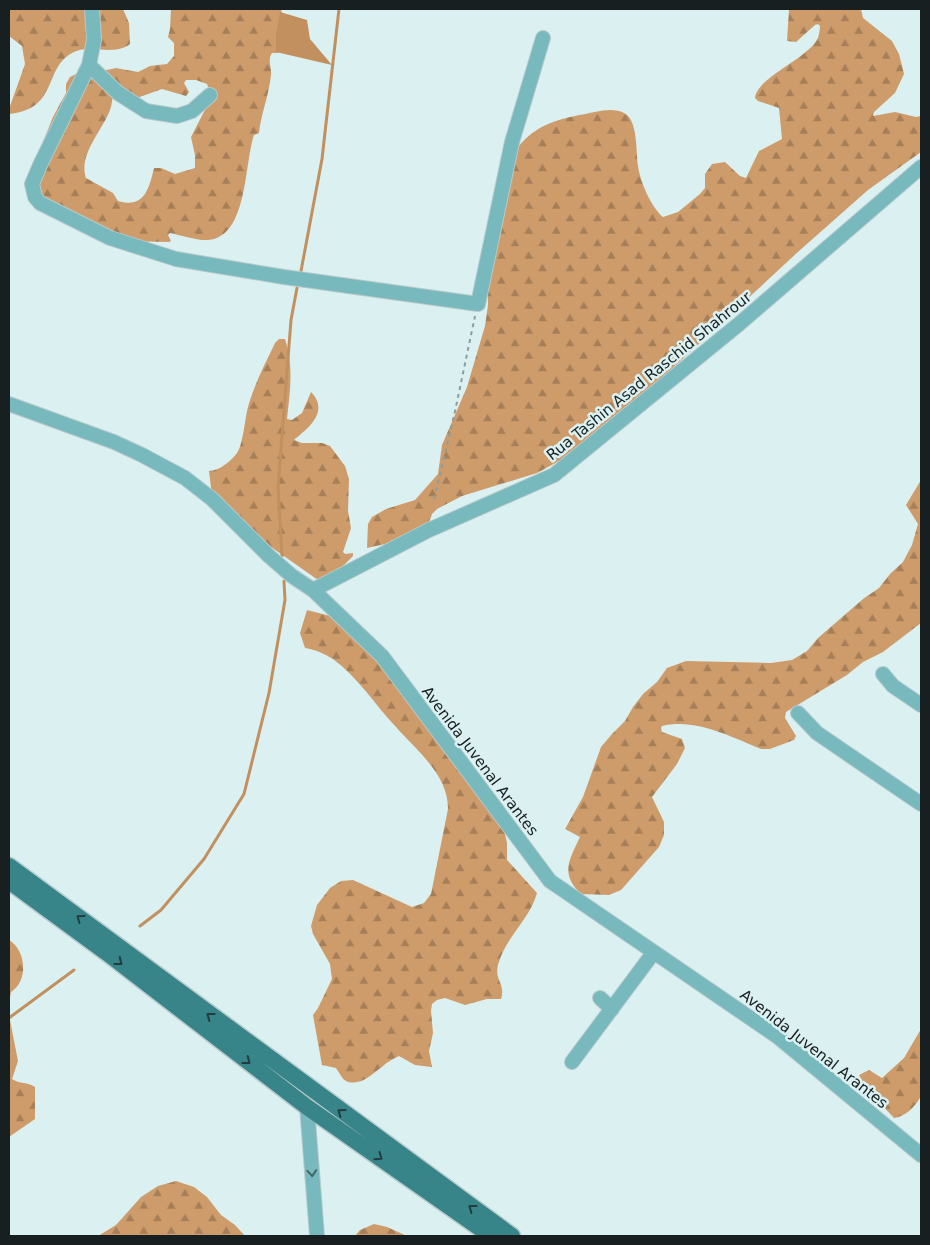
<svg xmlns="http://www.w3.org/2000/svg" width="930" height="1245" viewBox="0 0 930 1245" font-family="'DejaVu Sans',sans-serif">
	<defs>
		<pattern id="forest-firs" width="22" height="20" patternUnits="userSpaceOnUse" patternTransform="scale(1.25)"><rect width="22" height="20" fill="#ce9c6b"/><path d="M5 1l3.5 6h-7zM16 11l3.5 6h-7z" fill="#a67f58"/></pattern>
	</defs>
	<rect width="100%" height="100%" fill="#dbf0f1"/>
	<path fill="url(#forest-firs)" fill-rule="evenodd" d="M9 9H123L129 23 130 44C113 57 90 43 72 53 43 69 59 108 10 114L9 109 25 64 22 46 9 36Z
		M171 9H281L285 27 278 53H272C267 60 272 68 271 75 269 95 261 114 259 133L254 135C244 164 248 237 208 240 198 241 180 235 170 233L168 235 171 241 169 242 116 241 44 199 38 184 40 149 53 117 66 93V84L70 77 76 74 93 73 116 68 138 72 150 66 167 64 174 56V43L168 37 170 29ZM186 80H196L207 84 210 92V100L191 137 195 155V168L175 174 161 168H154C149 189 144 209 118 201L113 193 86 178C78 155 102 131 110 110 112 105 112 100 113 95L137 98 162 89 186 96 189 92 184 83Z
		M789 9H861L863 18 892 41 899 54 904 74 895 93 874 112 873 116 895 112 916 117 921 116V152L868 190 799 251 648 391 572 454 537 473 462 496 437 509 432 514 429 522 420 529 385 544 367 548 368 524 372 517 386 509 415 500 438 474 442 445 467 387 485 326 488 305 487 255 515 151C533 127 551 121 579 115 594 113 611 106 624 113 638 119 636 153 638 166 640 181 651 207 663 217L678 212 700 194 705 188V174L712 164 725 162 740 176 746 178 759 151 782 139 779 108 758 101 755 98C757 77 808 59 818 38 819 34 820 30 820 26L818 24 815 25 796 42 787 41Z
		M279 339H285C294 366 290 391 287 419L292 420 302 413 311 392C330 412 308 428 294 440L302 443H322L330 446 345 466 349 479 348 511 351 528 343 552 345 554 353 553V556L343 566 318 580 271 547 255 532 227 514 212 496 209 471C219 471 231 461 237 453 243 445 245 418 248 407 254 385 265 364 275 343Z
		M921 480V623L883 652 863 662 847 675 786 712 785 718 796 736 794 740 770 749H761C731 737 696 718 662 726L661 728 662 732 682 739 685 748 677 764 652 797 664 822V835L659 847 621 890 609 895 581 894C560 874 569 860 580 837L565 829 583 797 601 747 612 734 625 721 633 707 643 694 657 682 667 668 686 661 771 663 792 660 807 651 818 638 863 599 879 588 890 574 903 562 912 545 918 524 906 505Z
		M307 610 334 617 353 629 502 821 507 843V860L537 893C530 919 505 938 498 965 494 980 506 984 501 999H487L465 1005 445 998 437 1000 432 1004 431 1011 433 1033 429 1051 432 1067 415 1065 399 1056C393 1059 387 1062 382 1067 372 1074 360 1087 346 1081 342 1079 339 1072 336 1068L322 1065 313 1015 318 1008 332 979 330 964 313 934 311 926 317 905 330 888 341 881 353 880 412 907 424 903 431 894 448 809C448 800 446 792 442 783 433 763 410 743 396 727 375 705 358 677 333 659 323 653 316 650 305 648L300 633Z
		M9 940C26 950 29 981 11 992L9 1003Z
		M9 1006 10 1020 18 1061 12 1079C19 1084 28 1082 35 1087V1119L9 1137Z
		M921 1029C921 1040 924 1089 921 1096 916 1106 905 1117 894 1118L865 1087 859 1075 869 1070 882 1078 904 1058Z
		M176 1181 194 1187 207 1197 221 1215 235 1225 245 1236H98L116 1225 141 1197 158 1186Z
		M374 1224 387 1227 407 1236H355L360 1230Z"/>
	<path fill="#c2905f" d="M280 12 307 20 310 39 332 65 276 52V34Z"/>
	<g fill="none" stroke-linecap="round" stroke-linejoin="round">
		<path stroke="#c2905f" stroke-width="3" d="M301 271 322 159 339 9
			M282 556 278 487 291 320 297 288
			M140 926 161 910 204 859 244 794 269 693 285 600 284 581
			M9 1018 74 970"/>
		<defs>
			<path id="minor" d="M92 9 94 40 89 65 40 165 32 184 35 197 40 203 110 238 176 259 284 277 478 304 512 142 543 38
				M89 65 118 93 146 111 177 116 192 111 210 95
				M9 404 114 442 142 455 185 478 212 499 269 556 292 576 313 590 382 656 550 881 778 1037 921 1155
				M313 590 429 530 554 475 739 324 921 167
				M883 674 893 686 921 705
				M798 713 817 733 921 804
				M600 998 612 1009
				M572 1062 654 952
				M307 1107 317 1236"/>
			<path id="major" d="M9 866 512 1236
				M9 881 107 953 307 1107 491 1236"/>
		</defs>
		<use href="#minor" stroke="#b8cacb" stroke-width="16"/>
		<use href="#major" stroke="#b8cacb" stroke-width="19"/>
		<path stroke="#8d9d9e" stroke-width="2" stroke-dasharray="4 4" stroke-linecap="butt" d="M434 499 454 416 475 316"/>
		<use href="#minor" stroke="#77b9bd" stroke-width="14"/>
		<use href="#major" stroke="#378489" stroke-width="16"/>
	</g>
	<defs><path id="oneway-chevron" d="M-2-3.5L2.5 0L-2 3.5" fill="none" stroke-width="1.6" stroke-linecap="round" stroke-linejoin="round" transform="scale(1.25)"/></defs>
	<g stroke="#213d40">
		<use href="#oneway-chevron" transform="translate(80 918) rotate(-144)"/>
		<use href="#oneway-chevron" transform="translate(119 962) rotate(38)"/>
		<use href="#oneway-chevron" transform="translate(210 1016) rotate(-143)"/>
		<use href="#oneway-chevron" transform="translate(247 1061) rotate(38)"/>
		<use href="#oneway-chevron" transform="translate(341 1112) rotate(-144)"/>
		<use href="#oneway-chevron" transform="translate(379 1157) rotate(35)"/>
		<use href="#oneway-chevron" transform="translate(472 1208) rotate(-143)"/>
	</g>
	<use stroke="#426467" href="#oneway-chevron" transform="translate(312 1173) rotate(86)"/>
	<g text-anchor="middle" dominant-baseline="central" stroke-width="5" stroke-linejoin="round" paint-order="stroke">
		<g font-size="15" fill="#171f20" stroke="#dbf0f1">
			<text transform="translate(649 376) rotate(-39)">Rua Tashin Asad Raschid Shahrour</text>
			<text transform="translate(480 761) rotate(53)">Avenida Juvenal Arantes</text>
			<text transform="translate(814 1049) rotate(38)">Avenida Juvenal Arantes</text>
		</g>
	</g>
	<rect width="930" height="1245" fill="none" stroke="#171f20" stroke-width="20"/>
</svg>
